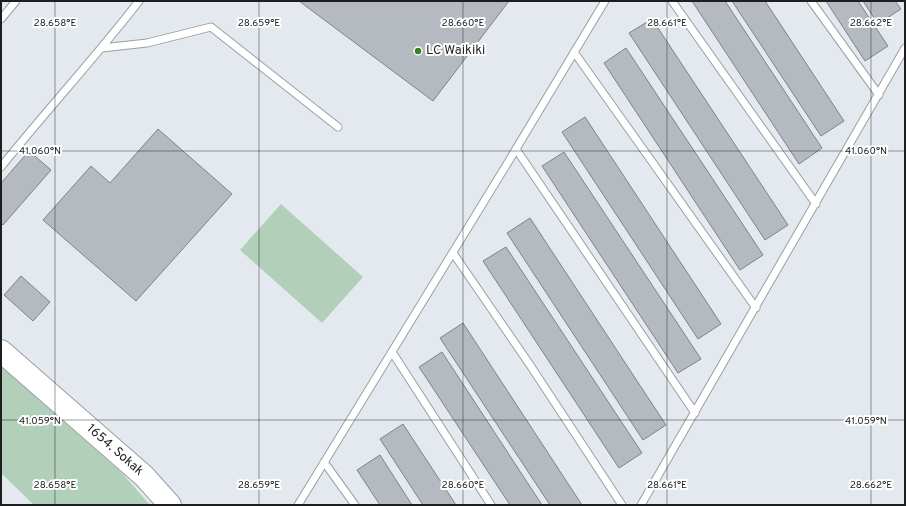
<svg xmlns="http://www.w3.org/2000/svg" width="906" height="506" viewBox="0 0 906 506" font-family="Overpass,sans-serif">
	<rect width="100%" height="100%" fill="#e4e9ef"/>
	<path fill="#b2cfba" d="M281 204 363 277 322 323 240 250Z
		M1 366 122 473 150 505H34L1 473Z"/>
	<path fill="#b5bac0" stroke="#7e8388" d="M299 1H509L433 101Z
		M692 1H725L822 148 799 164Z
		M732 1H765L844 121 821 136Z
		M826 1H858L888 46 865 61Z
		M863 1H895L901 9 878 24Z
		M652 19 788 225 765 240 629 33Z
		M626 48 763 255 740 270 604 63Z
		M585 117 721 324 698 339 562 132Z
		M158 129 232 194 136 301 43 220 91 166 110 183Z
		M29 151 51 170 3 225 1 223V183Z
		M564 152 701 359 678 373 542 166Z
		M530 218 666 425 643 440 507 233Z
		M506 247 642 453 619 468 483 261Z
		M21 276 50 302 33 321 4 295Z
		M463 323 582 505H550L440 338Z
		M442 352 542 505H510L419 367Z
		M403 424 456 505H423L380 439Z
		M380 455 412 505H380L357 470Z"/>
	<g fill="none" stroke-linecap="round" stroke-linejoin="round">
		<defs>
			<path id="service" d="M672 1 816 204
				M811 1 879 95
				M1 19 16 1
				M102 48 147 43 211 27 338 127
				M574 52 756 308
				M516 149 695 413
				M1 167C46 111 95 58 139 1
				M453 253 530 365 622 505
				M392 352 491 505
				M324 462 355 505
				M298 505 510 159 605 1
				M641 505 905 48"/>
			<g id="primary">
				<path id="s1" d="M1 351 144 476 170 505"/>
			</g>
		</defs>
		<use href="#service" stroke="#9a9fa4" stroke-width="9"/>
		<use href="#primary" stroke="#9a9fa4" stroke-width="24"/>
		<use href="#service" stroke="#fff" stroke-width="7"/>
		<use href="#primary" stroke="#fff" stroke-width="22"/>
	</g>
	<path fill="none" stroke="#1c1e20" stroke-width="1" stroke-opacity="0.45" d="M55 1V505M259 1V505M463 1V505M667 1V505M871 1V505M1 151H905M1 420H905"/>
	<circle fill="#3c8024" stroke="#fff" stroke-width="1.5" cx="418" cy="51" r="4"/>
	<g text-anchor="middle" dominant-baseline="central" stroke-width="4" stroke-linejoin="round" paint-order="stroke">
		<g font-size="13" fill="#1c1e20" stroke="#fff" text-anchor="start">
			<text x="426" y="51">LC Waikiki</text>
		</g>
		<g font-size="13" fill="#1c1e20" stroke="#fff">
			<text stroke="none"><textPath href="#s1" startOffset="151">1654. Sokak</textPath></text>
		</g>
	</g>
	<g font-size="10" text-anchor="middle" fill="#1c1e20" stroke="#fff" stroke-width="4" stroke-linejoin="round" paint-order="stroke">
		<text x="55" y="26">28.658°E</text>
		<text x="259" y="26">28.659°E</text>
		<text x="463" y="26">28.660°E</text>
		<text x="667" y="26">28.661°E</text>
		<text x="871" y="26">28.662°E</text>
		<text x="40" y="154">41.060°N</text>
		<text x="866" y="154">41.060°N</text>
		<text x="40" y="424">41.059°N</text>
		<text x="866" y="424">41.059°N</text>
		<text x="55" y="488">28.658°E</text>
		<text x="259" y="488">28.659°E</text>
		<text x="463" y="488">28.660°E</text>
		<text x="667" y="488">28.661°E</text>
		<text x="871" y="488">28.662°E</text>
	</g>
	<rect width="906" height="506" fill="none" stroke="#1c1e20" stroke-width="4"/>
</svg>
